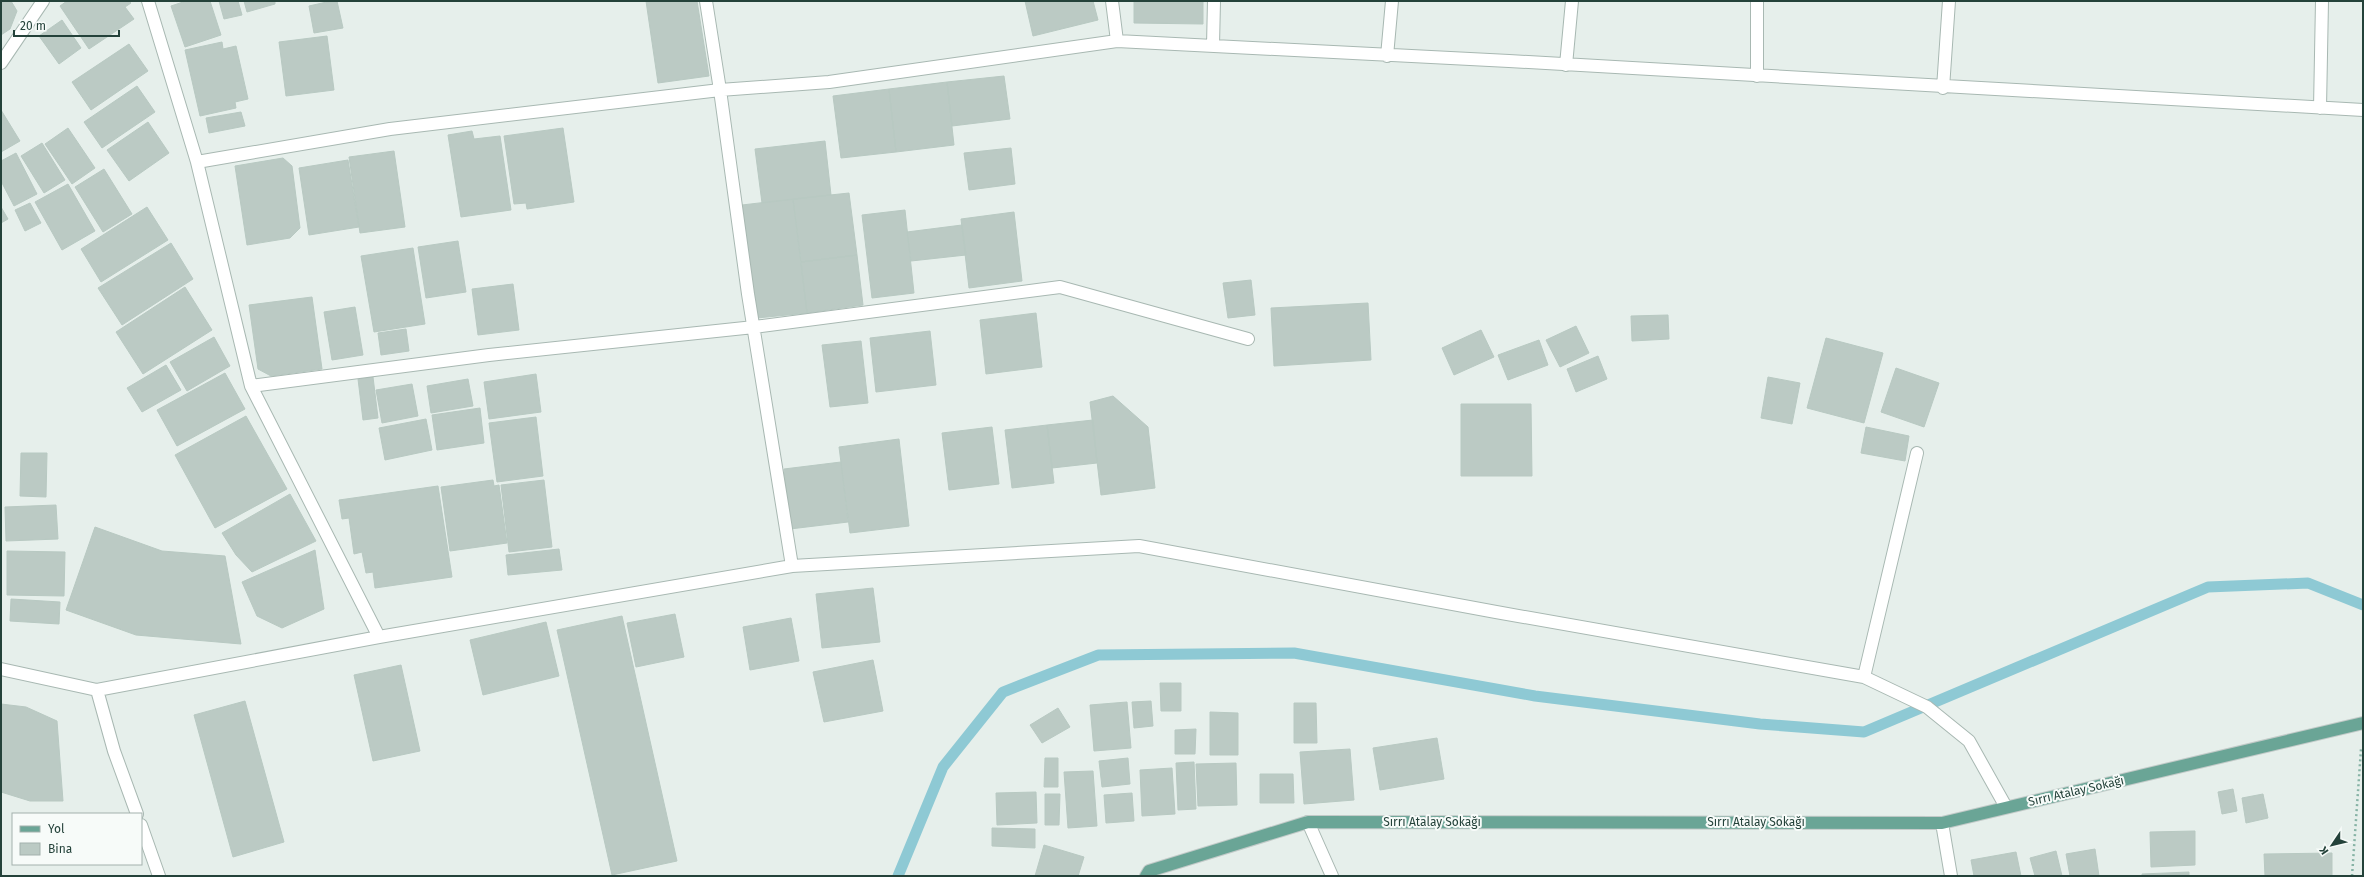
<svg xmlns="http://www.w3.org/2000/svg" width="2364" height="877" viewBox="0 0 2364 877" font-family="'Fira Sans',sans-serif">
	<rect width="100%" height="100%" fill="#e6efeb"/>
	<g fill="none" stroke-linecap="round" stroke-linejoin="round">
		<path stroke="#8ec9d4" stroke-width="11" d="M898 876 943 767 1003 692 1098 655 1294 653 1535 696 1760 724 1864 732 2208 587 2308 583 2363 605"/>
	</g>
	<path fill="#bbcac4" stroke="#b8c9c2" d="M1 1H11L17 11 10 29 1 35Z
		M67 1H129L131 3 125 7 134 19 89 49 60 6Z
		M186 1H210L221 35 185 47 171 6Z
		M219 1H238L242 15 224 19Z
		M244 1H275V4L247 12Z
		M331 1H337L343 28 314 33 309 6Z
		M646 1H697L709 76 658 83Z
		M1025 1H1093L1098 20 1033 36Z
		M1134 1H1203V24L1134 23Z
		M62 20 81 48 59 64 39 36Z
		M327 36 334 90 286 96 279 42Z
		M222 42 223 49 236 46 248 99 235 102 236 108 200 116 185 50Z
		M129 44 148 71 91 110 72 82Z
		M1004 76 1010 119 952 126 947 82Z
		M947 82 954 145 896 152 889 89Z
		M137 86 155 112 102 148 84 122Z
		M889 89 896 152 841 158 833 96Z
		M1 110 20 141 1 152Z
		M241 112 245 126 209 133 206 118Z
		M148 122 169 153 129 181 107 150Z
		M68 128 95 168 72 184 45 144Z
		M563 128 574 202 527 209 526 203 514 204 504 136Z
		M472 131 474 139 500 136 511 210 461 217 448 135Z
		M825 141 831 195 762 203 755 149Z
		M42 143 65 180 44 193 21 156Z
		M1011 148 1015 184 969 190 964 153Z
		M394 151 405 227 360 233 349 157Z
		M16 153 37 194 14 206 1 181V161Z
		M283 158 292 166 300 228 290 238 247 245 235 166Z
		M348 160 359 227 309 235 299 168Z
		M104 169 132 214 103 232 75 187Z
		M68 184 95 231 62 250 35 202Z
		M849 193 857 255 801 262 793 199Z
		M793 199 807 313 757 318 742 205Z
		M30 203 41 223 25 231 15 210Z
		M1 207 8 219 1 223Z
		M147 207 168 240 101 282 81 249Z
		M905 210 914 293 872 298 862 215Z
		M1014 212 1022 281 969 288 961 219Z
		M962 225 966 255 911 261 907 232Z
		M458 241 466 292 426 298 418 247Z
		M171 243 193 279 122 325 98 288Z
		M413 248 425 324 374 332 361 256Z
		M857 255 863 305 807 313 801 262Z
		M1251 280 1255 315 1228 318 1223 283Z
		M513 284 519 330 478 335 472 289Z
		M185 287 212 330 143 374 116 332Z
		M312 297 322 369 271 376 258 369 249 305Z
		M1368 303 1371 360 1274 366 1271 308Z
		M355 307 363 355 332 360 324 312Z
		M1036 313 1042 367 986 374 980 320Z
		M1668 315 1669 339 1632 341 1631 316Z
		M1576 326 1589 353 1560 367 1546 340Z
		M406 329 409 351 381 355 378 333Z
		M1481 330 1494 357 1454 375 1442 348Z
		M930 331 936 385 876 392 870 338Z
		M214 337 230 366 187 391 170 362Z
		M1826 338 1883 353 1864 423 1807 408Z
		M1539 340 1548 365 1508 380 1498 355Z
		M861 341 868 403 830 407 822 345Z
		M1598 356 1607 379 1576 392 1567 369Z
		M166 365 181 390 142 412 127 388Z
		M1896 368 1939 383 1924 427 1881 412Z
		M225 373 245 409 177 446 157 410Z
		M536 374 541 412 489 419 484 382Z
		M373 377 378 418 363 420 358 379Z
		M1768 377 1800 383 1792 424 1761 418Z
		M468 379 473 406 431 413 427 386Z
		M412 384 418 416 382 423 376 390Z
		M1113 396 1148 427 1155 488 1101 495 1090 402Z
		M1461 404H1531L1532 476H1461Z
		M480 408 484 443 437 450 432 415Z
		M246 416 287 489 215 528 175 455Z
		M536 417 543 476 497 482 489 423Z
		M426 419 432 450 385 460 379 428Z
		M1093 420 1097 463 1052 468 1047 425Z
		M1047 425 1054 483 1012 488 1005 430Z
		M992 427 999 484 949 490 942 433Z
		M1866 427 1909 436 1905 461 1861 453Z
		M899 439 909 526 850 533 839 447Z
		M21 453H47L46 497 20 496Z
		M841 462 848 522 790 529 784 469Z
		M493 480 494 486 499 485 507 543 450 551 441 487Z
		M544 480 552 547 509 552 501 485Z
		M438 486 452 577 375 588 373 572 366 573 362 552 354 554 349 518 342 519 339 500Z
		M290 494 316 541 252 572 236 555 222 533Z
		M56 505 58 539 6 541 5 507Z
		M95 527 162 551 225 556 241 644 136 635 66 610Z
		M559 549 562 570 508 575 506 555Z
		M315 550 324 609 282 628 257 616 242 582Z
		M7 551 65 552 64 596 7 595Z
		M873 588 880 642 822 648 816 594Z
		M11 599 60 602 59 624 10 621Z
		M675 614 684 657 636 667 627 623Z
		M622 616 677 861 612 875 557 630Z
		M791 618 799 661 750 670 743 627Z
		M546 622 559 676 483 695 470 640Z
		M873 660 883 711 824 722 813 672Z
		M401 665 420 751 373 761 354 675Z
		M1160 683H1181V711H1161Z
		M245 701 284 842 233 857 194 715Z
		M1151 701 1153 726 1134 728 1132 702Z
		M1127 702 1131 748 1094 751 1090 705Z
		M1294 703H1316L1317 743H1294Z
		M1 704 26 707 57 721 63 801H30L1 792Z
		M1058 708 1070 727 1042 743 1030 725Z
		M1210 712 1238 713V755H1210Z
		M1196 729 1195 754H1175V730Z
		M1437 738 1444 779 1380 790 1373 748Z
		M1350 749 1354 800 1304 804 1300 752Z
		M1045 758H1058V787H1044Z
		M1128 758 1130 784 1102 787 1099 761Z
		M1194 762 1196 809 1178 810 1176 763Z
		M1236 763 1237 805 1198 806 1196 764Z
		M1172 768 1175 814 1142 816 1140 770Z
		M1093 771 1097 826 1068 828 1064 772Z
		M1260 774H1293L1294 803H1260Z
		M2233 789 2237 811 2222 814 2218 792Z
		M1036 792 1037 823 997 825 996 793Z
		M1132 793 1134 821 1106 823 1104 795Z
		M1045 794H1060L1059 825H1045Z
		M2263 794 2268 818 2246 823 2242 798Z
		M992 828 1035 829V848L992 846Z
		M2195 831V865L2151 867 2150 832Z
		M1044 845 1084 857 1078 876H1035Z
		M2095 849 2099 876H2070L2066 854Z
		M2056 851 2062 876H2035L2030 858Z
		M2016 852 2021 876H1974L1971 860Z
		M2332 853V876H2265L2264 854Z
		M2189 872V876H2142V874Z"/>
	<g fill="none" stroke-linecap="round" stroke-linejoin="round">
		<defs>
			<path id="minor" d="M148 1 197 162 390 129 720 90 829 82 1117 41
				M706 1 720 90 748 294 792 566
				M1112 1 1117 41 1509 61 2363 110
				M1757 1V76
				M1213 45 1214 1
				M1387 56 1392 1
				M1 63 43 1
				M1566 65 1572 1
				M1943 88 1949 1
				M2320 108 2322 1
				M197 162 251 386 379 637
				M251 386 489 355 754 327 1060 287 1248 339
				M1 669 97 690 379 637 792 566 1139 546 1496 612 1864 677 1927 707 1969 741 2006 807
				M1864 677 1917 453
				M97 690 114 751 137 814
				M1308 822 1332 876
				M1942 823 1951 876
				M141 825 159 876"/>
			<path id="major" d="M1146 876 1149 871 1308 822 1942 823 2363 723"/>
		</defs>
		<use href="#minor" stroke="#a8b8b2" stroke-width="14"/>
		<use href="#major" stroke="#c2cac8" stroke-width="14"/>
		<path stroke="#86b3a5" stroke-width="2.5" stroke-dasharray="2 3" stroke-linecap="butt" d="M2352 876 2361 749"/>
		<use href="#minor" stroke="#fff" stroke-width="12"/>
		<use href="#major" stroke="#6aa596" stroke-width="12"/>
	</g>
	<g text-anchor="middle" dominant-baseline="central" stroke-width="4" stroke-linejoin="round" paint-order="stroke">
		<g font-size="12" fill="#24423a" stroke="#f7fbf9">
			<text transform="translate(2076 791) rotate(-13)">Sırrı Atalay Sokağı</text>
			<text x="1432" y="822">Sırrı Atalay Sokağı</text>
			<text x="1756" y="822">Sırrı Atalay Sokağı</text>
		</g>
	</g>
	<rect width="2364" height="877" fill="none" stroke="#24423a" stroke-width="4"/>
	<rect x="12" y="813" width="130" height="52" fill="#f7fbf9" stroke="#a3b1ad"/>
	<rect x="20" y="826" width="20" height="6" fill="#6aa596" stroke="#a3b1ad"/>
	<text x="48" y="833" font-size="12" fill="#24423a">Yol</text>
	<rect x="20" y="843" width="20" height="12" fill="#bbcac4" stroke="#a3b1ad"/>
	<text x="48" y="853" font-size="12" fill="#24423a">Bina</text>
	<g transform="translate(2332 845) rotate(235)" stroke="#f7fbf9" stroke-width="3" paint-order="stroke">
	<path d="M0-3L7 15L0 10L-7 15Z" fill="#24423a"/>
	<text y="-6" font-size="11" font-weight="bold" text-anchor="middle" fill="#24423a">K</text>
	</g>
	<path d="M14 30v6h105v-6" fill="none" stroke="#24423a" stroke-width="2"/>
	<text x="20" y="30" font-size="12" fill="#24423a" stroke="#f7fbf9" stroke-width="3" paint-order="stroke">20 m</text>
</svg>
